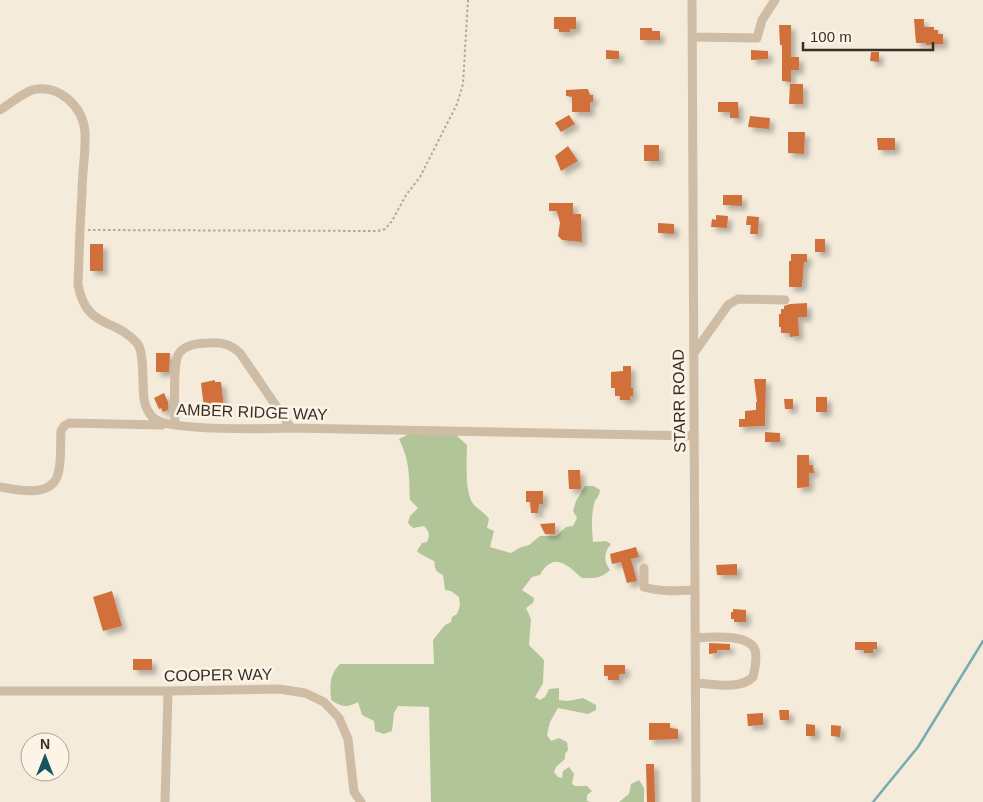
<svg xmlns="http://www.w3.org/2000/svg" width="983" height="802" viewBox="0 0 983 802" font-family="Helvetica,sans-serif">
	<defs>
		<filter id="shadow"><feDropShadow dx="4.5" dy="4.5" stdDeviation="2.5" flood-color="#0004"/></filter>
	</defs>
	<rect width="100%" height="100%" fill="#f4ebdb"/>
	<path fill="#b2c599" d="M409 434H455L467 445C467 460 464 493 474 505 479 510 484 512 489 519L487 528 494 531 490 547 511 553 519 548 529 545 540 536H556L566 527 573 526 577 518 573 511 576 501 585 486H594L600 490C600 496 595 499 594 504 591 517 592 530 593 542L606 541 611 544C604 552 603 561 610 570 601 579 594 578 582 578 568 566 554 550 540 575L532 577 522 590 534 598 533 603 526 608 531 619 529 645 544 660 543 683 535 697 540 700 545 697 549 689 559 688V700L568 701 583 698 596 705V710L588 714 558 708 550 722 547 735 551 741 559 738 567 742 568 750 565 754V759L556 767 554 772 558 777 562 778 563 771 569 767 574 774 572 784 575 786H587L592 791 587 795V801L591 802H431L429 707 398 706 394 713 392 731 384 734 375 731 374 721 362 715 358 702C347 708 341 707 331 700 330 685 329 675 340 664H434L433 640 445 625 451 622 452 617 457 614 460 606 459 597 451 591 445 590 443 575C436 572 434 569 435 562 428 557 422 556 417 551L422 543 427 542C430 535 430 532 424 526L413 528 408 523 410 516 418 508 410 500C409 476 410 461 399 439Z
		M639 780 644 788V802H619L629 794 631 784Z"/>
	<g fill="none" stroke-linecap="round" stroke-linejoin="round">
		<path stroke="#77abb4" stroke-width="2.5" d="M873 802 918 747 983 641"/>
	</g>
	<path fill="#d16f3b" filter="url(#shadow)" d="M554 17H576V29H570V32H559V29H554Z
		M914 19H924V27H934V30H938V34H943V44L926 45V43H916Z
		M779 25H791V57H799V70H791V82L782 81V45H780Z
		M640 28H652V31H660V40H640Z
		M606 50 619 51V59H606Z
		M751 50 768 51V59L751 60Z
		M871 52H879V62L870 61Z
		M790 84H803V104H789Z
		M584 89H588L590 95H593V102H590V112H572V97L566 96V90Z
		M718 102H738L739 118H730V112H718Z
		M569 115 575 124 561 132 555 123Z
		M750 116 770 118 769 129 748 127Z
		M788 132H805L804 154 788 153Z
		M877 138H895V150H878Z
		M644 145H659V161H644Z
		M568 146 578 161 561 171 555 156Z
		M723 195H742V206L723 205Z
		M549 203H573V214H581L582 242 562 240 558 236 560 223 557 211H549Z
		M716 215 728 216 727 228 711 227 712 219 716 220Z
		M747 216 759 217 758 234H750L751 225H746Z
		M658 223 674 224V234L658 233Z
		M815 239H825V252H815Z
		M90 244H103V271H90Z
		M791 254H807V262H804L802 287H789V261H791Z
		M807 303V317H798L799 336 790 337V333H781V327H779V314H781V309H784V306L790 304Z
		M156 353H170L169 372H156Z
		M623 366H631V388H633V396H630V400H620V396H615V388H611V372L623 371Z
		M754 379H766L765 426 739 427V419H745V411L756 410V402H757Z
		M215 380V382H221L224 409 209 411V407L204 408 201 383Z
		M164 393 168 402V410L163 412 161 408 159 409 154 398Z
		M816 397H827V412H816Z
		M784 399H793V409H785Z
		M765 432 780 433V442H765Z
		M797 455H809V465H813L814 473H809V487L797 488Z
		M568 470H580L581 489H569Z
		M526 491H543V504H539L538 513H531L530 502H526Z
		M555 523V534H545L540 524Z
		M636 547 639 557 631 559 637 581 627 583 621 562 612 564 610 554Z
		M737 564V575H717L716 565Z
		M112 591 122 626 103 631 93 597Z
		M733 609 746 610V622H734V619H731V612H733Z
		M855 642H877V649H873V653H864V650H855Z
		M709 643 730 644V650H717V653L709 654Z
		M133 659H152V670H133Z
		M604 665H625V674H619V680H608V676H604Z
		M779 710H789V720H780Z
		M763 713V725L748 726 747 714Z
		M649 723H670V728L678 729V739L649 740Z
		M806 724 815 725V736H806Z
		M831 725 841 726 840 737 831 736Z
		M646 764H654L655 802H647Z"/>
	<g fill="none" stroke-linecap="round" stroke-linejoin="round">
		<path stroke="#baa68f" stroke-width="2" stroke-dasharray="2.5 2.5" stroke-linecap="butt" d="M88 230 378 231 385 229 392 221 406 195 420 177 457 104 463 84 468 0"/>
		<path stroke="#cebca5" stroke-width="9" d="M692 0 696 802
			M692 37 757 38 762 20 775 0
			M0 110C10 104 21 94 32 90 59 83 83 107 85 132 86 152 82 173 82 193 80 224 79 254 78 285 87 330 114 317 137 343 145 352 142 386 144 399 145 406 149 415 155 419 170 431 268 429 291 428L694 436
			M694 353 728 305 738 299 785 300
			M175 425C175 411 172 360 180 352 187 344 199 343 209 343 222 342 230 344 240 353L291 428
			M0 487C18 490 52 498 58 474 62 460 60 445 61 431L64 426 69 423 162 425
			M644 568V587C661 592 678 591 695 590
			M696 638C709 637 749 633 755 650 757 657 755 669 753 677 740 690 714 684 696 683
			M0 691H168L279 689 305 693 324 702 339 718 348 739 354 792 361 802
			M165 802 168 691"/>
	</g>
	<g text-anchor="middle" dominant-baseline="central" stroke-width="5" stroke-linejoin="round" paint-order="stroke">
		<g font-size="16" fill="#392e27" stroke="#fbf4e7">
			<text transform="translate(679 401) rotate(-91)">STARR ROAD</text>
			<text transform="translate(252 412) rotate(2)">AMBER RIDGE WAY</text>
			<text transform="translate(218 675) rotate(-1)">COOPER WAY</text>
		</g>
	</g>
	<g transform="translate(45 757)"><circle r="24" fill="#fbf4e7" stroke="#ada59a"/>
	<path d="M0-4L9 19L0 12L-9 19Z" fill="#18535e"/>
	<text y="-8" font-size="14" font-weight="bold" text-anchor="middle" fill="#392e27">N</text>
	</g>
	<path d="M803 42v8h130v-8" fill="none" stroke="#392e27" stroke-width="2.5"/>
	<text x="810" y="42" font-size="15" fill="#392e27" stroke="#fbf4e7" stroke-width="4" paint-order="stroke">100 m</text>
</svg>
